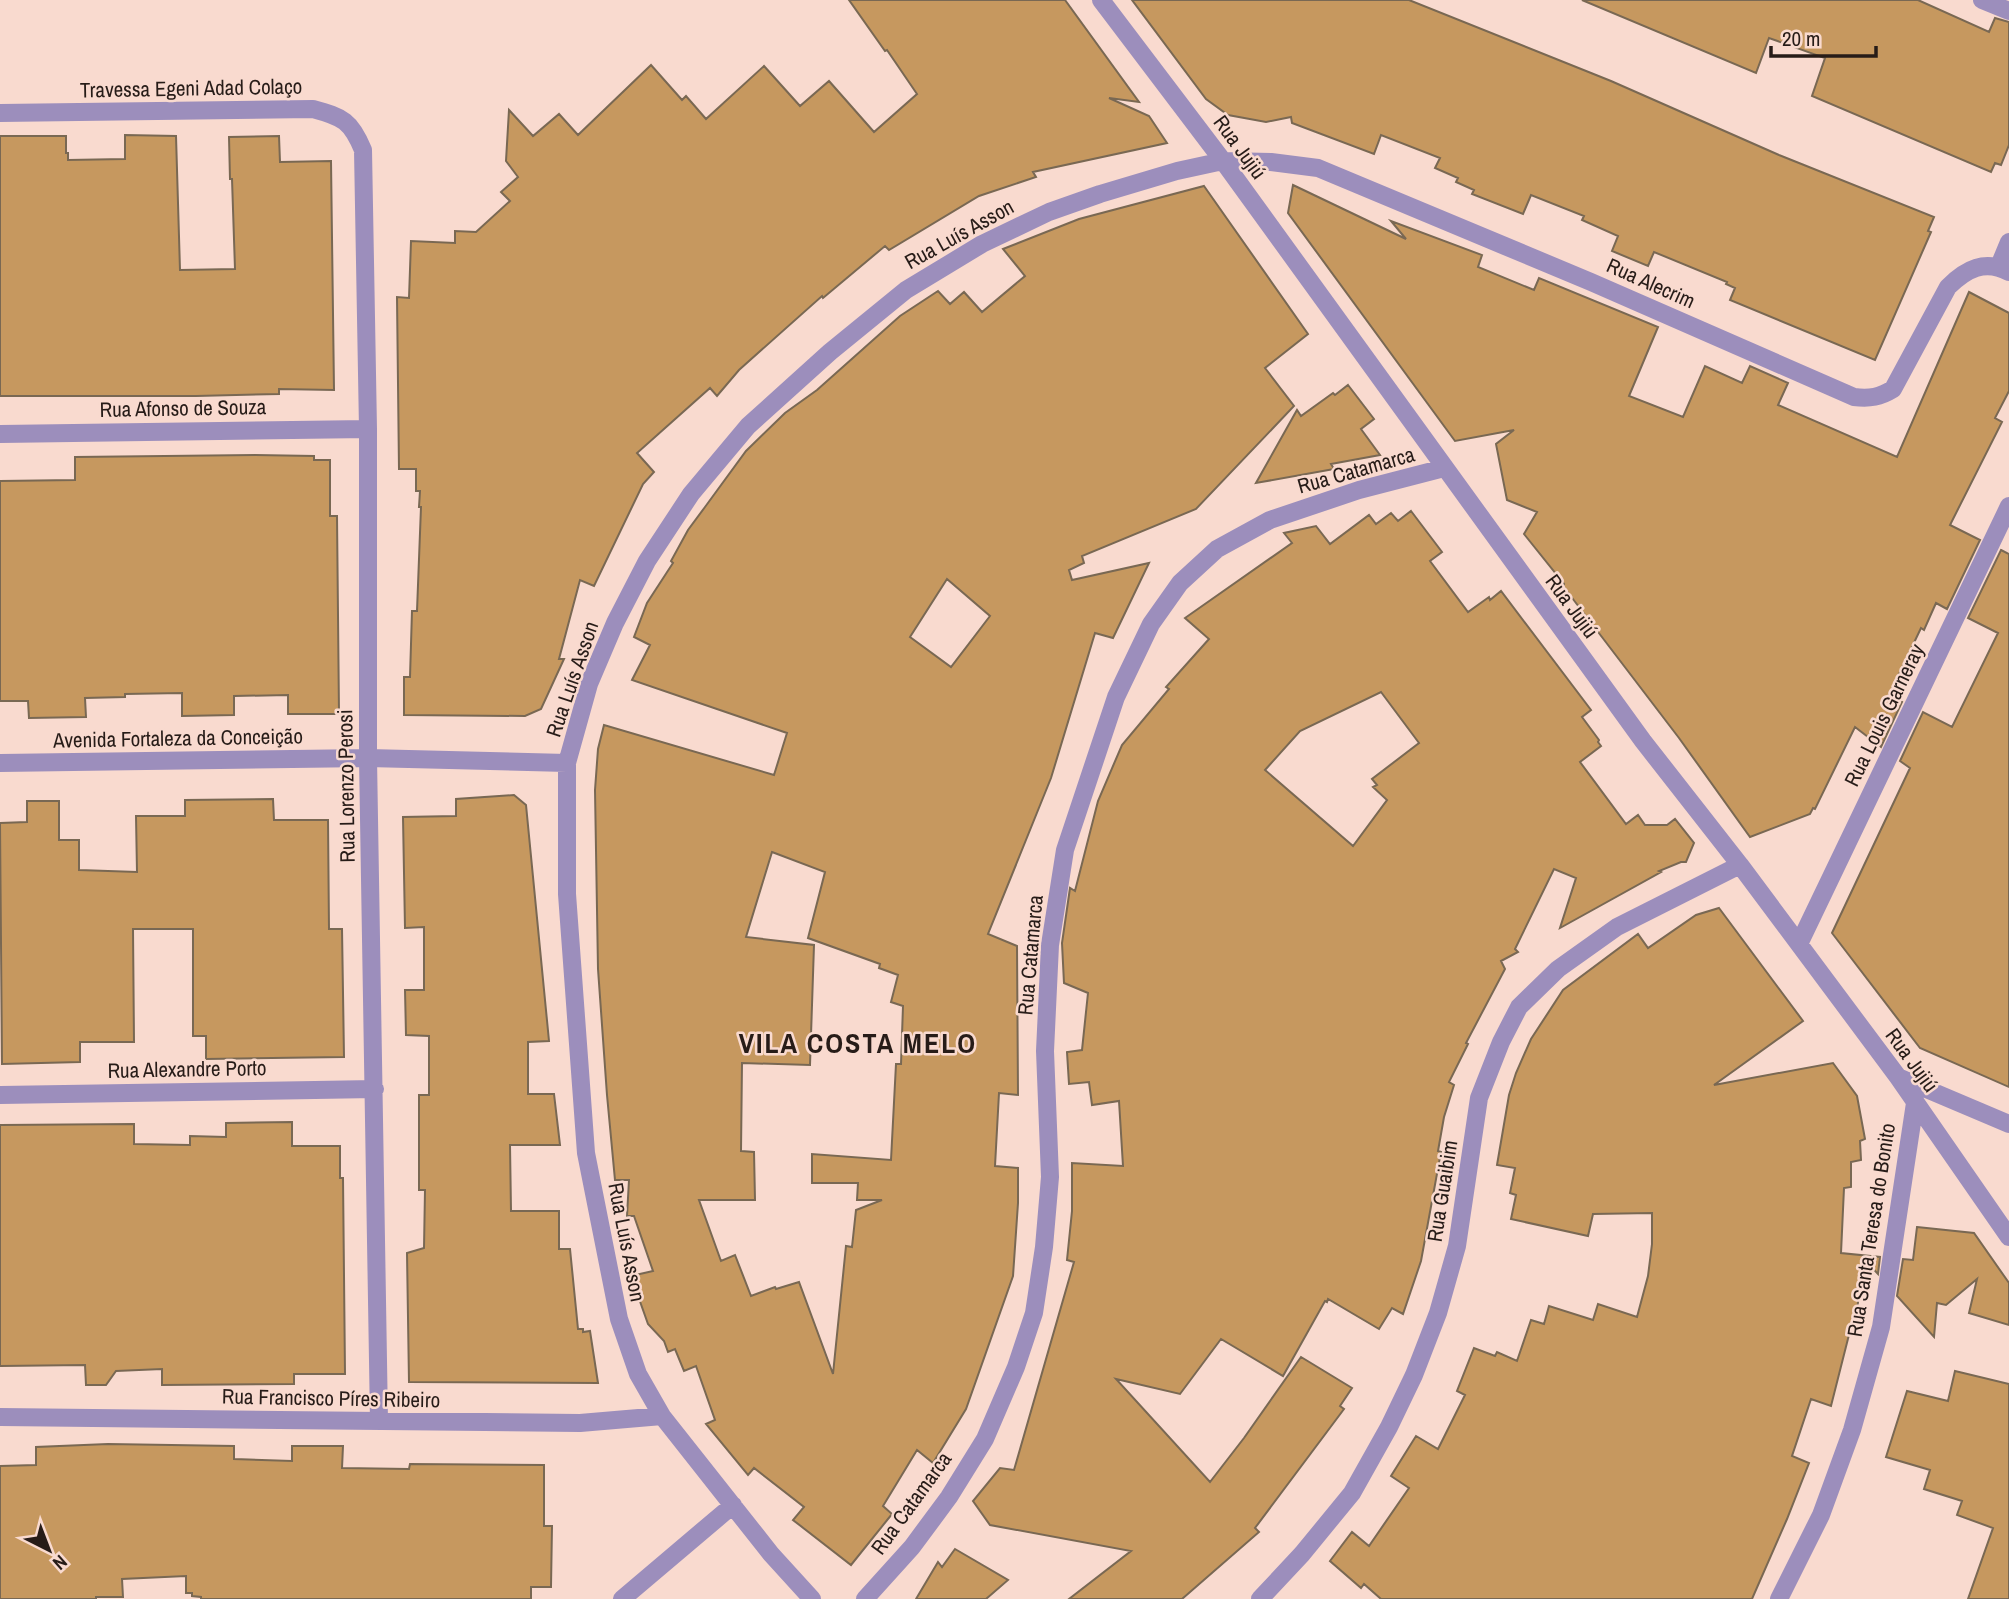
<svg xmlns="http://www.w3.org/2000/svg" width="2009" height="1599" viewBox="0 0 2009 1599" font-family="'Archivo Narrow',sans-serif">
	<rect width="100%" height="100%" fill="#f9dacf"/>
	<path fill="#c6985f" stroke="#796853" stroke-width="2" fill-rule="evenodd" d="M849 0H1065L1139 102 1109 98 1149 116 1167 143 1033 172 1036 177 979 196 889 250 885 246 823 298 822 296 739 370 717 396 710 388 637 453 654 472 643 484 594 586 580 580 559 659H564L541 709 525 716 404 715V677H410L412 611H417L421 507H419L420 491H416V469H399L397 297 409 298 411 241 455 243V231L476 232 510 201 501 192 518 177 506 161 509 110 533 136 559 114 578 135 651 65 682 100 686 96 706 119 764 66 800 106 829 81 874 132 917 94 887 50 885 51Z
		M1132 0H1409L1611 81 1779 155 1934 217 1928 231 1931 232 1875 360 1730 300 1735 288 1726 284 1727 282 1654 252 1648 266 1612 251 1618 236 1582 220 1584 216 1531 195 1523 214 1472 194 1474 190 1456 182 1458 178 1435 168 1440 158 1381 135 1374 154 1292 123 1291 117 1266 122 1228 115 1206 99Z
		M1582 0H1918L1989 32 1995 18 2009 22V145L2001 165 1995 163 1991 172 1812 96 1825 58 1769 38 1756 73Z
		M125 135 176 136 180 270 235 269 232 179H230L229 137 279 136 280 162 331 161 334 390 279 389V394L196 396H0V136H66V153H68V160L125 159Z
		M1293 185 1406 239 1391 221 1482 255 1478 267 1534 290 1539 278 1658 327 1629 396 1683 417 1705 366 1742 383 1750 366 1788 383 1778 405 1897 457 1969 292 2009 313V391L1995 418 2002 422 1950 525 1980 540 1947 609 1936 603 1924 630 1921 628 1889 695 1902 702 1881 747 1855 727 1815 809 1813 808 1810 814 1750 837 1679 738 1563 586 1564 584 1524 534 1537 512 1507 500 1496 444 1514 430 1455 441 1288 213Z
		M1204 186 1308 334 1265 368 1294 406 1196 509 1082 556 1084 563 1069 570 1072 580 1149 563 1113 638 1095 633 1051 778 988 934 1017 946 1018 1095 999 1093 995 1166 1018 1168V1203L1013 1276 966 1409 933 1463 917 1450 883 1506 892 1514 851 1565 793 1520 804 1507 754 1468 748 1475 706 1424 715 1420 696 1366 684 1371 675 1349 668 1352 664 1341 648 1324 631 1276 653 1271 634 1216H627L629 1180H615L607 1095 598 969 595 790 598 749 604 725 774 775 787 733 632 680 650 645 634 637 647 603 673 563 671 561 688 530 705 507 746 451 785 413 817 390 900 316 938 291 950 304 964 292 982 312 1025 276 1003 249 1079 219ZM947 579 990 616 951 667 910 637ZM772 852 825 872 808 938 880 964 879 968 898 975 891 1002 903 1006 901 1064H896L891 1160 812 1154V1183H858L857 1200H882L856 1210 852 1247 846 1246 833 1374 799 1282 776 1289 775 1287 751 1296 735 1255 721 1261 699 1200H755L754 1152 741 1151 742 1063 810 1065 814 945 746 937Z
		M1348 385 1374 419 1361 429 1380 455 1331 464 1334 469 1256 483 1297 410 1301 416 1333 393 1335 395Z
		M255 455 314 456V460H330V516H337L339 714H288V695L234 696V715L182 716V693L125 694V697L85 698 86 717 29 718 28 701H0V481L75 480V457Z
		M1411 511 1442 552 1430 561 1468 612 1489 597 1490 600 1501 591 1591 710 1582 717 1599 740 1598 742 1601 746 1580 762 1626 824 1638 815 1645 825H1667L1675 819 1694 843 1686 862H1681L1659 871 1661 872 1560 928 1576 878 1554 869 1515 949 1518 952 1501 961 1505 969 1466 1043 1468 1044 1449 1082 1454 1085 1444 1117 1438 1151 1441 1152 1421 1261 1403 1314 1392 1308 1379 1329 1328 1299 1327 1302 1325 1301 1283 1376 1221 1339 1180 1394 1116 1379 1210 1482 1244 1438 1301 1357 1352 1388 1340 1406 1344 1409 1255 1528 1259 1532 1182 1599H1069L1131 1551 990 1525 973 1501 1000 1468 1014 1470 1074 1262 1067 1260 1072 1211V1163L1123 1166 1119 1101 1092 1105 1089 1082 1069 1084 1067 1052 1082 1050 1088 993 1064 983 1062 943 1070 888 1075 891 1098 801 1122 745 1169 689 1166 687 1209 639 1185 618 1292 543 1284 533 1316 526 1330 544 1369 515 1376 524 1391 513 1398 521ZM1381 692 1419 743 1372 779 1377 785 1373 787 1387 800 1353 846 1265 770 1300 731Z
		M2001 550 2009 554V1087L1920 1048 1832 933 1910 768 1900 761 1923 712 1952 727 1998 633 1968 618Z
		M514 795 526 805 549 1041 528 1042V1094H554L560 1145H510L511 1211H559V1249H570L578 1329H583V1332L590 1331 598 1383 409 1382 407 1253 424 1248 425 1190H419V1095H429V1036L406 1035 405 990H424V927L405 928 403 817 456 816V799Z
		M273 799 274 820H328L329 929H342L344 1057 206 1059V1036H193V929H133L134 1042H80V1062L2 1064 0 823 27 822V801H59V840H79V870L137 872 136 816H185V800Z
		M1719 908 1803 1021 1714 1085 1833 1063 1857 1096 1865 1139 1860 1141 1861 1160 1851 1162V1187L1844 1188 1841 1253 1880 1257 1878 1274 1863 1258 1857 1311H1855L1831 1406 1811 1399 1792 1456 1809 1463 1787 1519 1752 1599H1381L1364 1584 1361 1588 1330 1561 1352 1532 1369 1546 1409 1488 1391 1476 1416 1436 1438 1449 1465 1395 1457 1391 1474 1348 1495 1356 1497 1352 1517 1361 1531 1320 1544 1324 1549 1306 1593 1320 1598 1304 1637 1317 1648 1276 1652 1244V1213L1593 1214 1588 1236 1511 1219 1516 1195 1510 1193 1515 1168 1497 1165 1509 1095 1516 1073 1531 1039 1563 990 1638 934 1648 948 1696 915Z
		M292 1122V1146H340V1178H343L345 1374H294V1384L162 1385V1369L116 1371 106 1385H86L85 1365 0 1366V1125L134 1124V1144L190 1145V1136L226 1137V1123Z
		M1917 1227 1974 1233 2009 1283V1325L1969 1313 1977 1279 1946 1305 1937 1303 1934 1337 1897 1296 1903 1259 1913 1260Z
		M1955 1371 2009 1384V1599H1968L1993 1528 1957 1515 1962 1501 1924 1489 1930 1470 1886 1457 1907 1391 1948 1401Z
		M108 1444 234 1446V1459L292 1461V1446H343L342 1468 409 1469 410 1464 544 1465V1526H552L551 1587H531V1599H201V1597L192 1596V1593H186V1576L122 1579 123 1597H96V1599H0V1466L36 1465V1447Z
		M955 1549 1008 1580 986 1599H916L938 1562 942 1567Z"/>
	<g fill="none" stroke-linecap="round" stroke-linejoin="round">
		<path stroke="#9c8ebc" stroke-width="18" d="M1101 0 1223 161 1643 741 1740 865 1898 1077 2009 1237
			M1982 0 2009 11
			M0 113 313 109C343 117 351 121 363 150L368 429V758L379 1421
			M1999 266 2009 242
			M0 434 368 429
			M0 763 368 758 567 763
			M1799 944 2009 506
			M1898 1077 2009 1124
			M0 1095 375 1089
			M0 1417 580 1423 662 1416
			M622 1599 733 1505
			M812 1599 771 1554 662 1416 638 1374 619 1319 586 1153 567 894V763L589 684 615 623 647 561 691 494 748 426 830 352 906 290 982 244 1049 212 1100 194 1177 171 1223 161 1271 162 1318 168 1591 282 1854 397C1870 399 1880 397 1893 389L1948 287C1966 269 1985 259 2009 272
			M865 1599 912 1547 949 1497 985 1439 1016 1367 1034 1313 1044 1247 1050 1177 1045 1051 1050 945 1065 850 1116 697 1151 624 1180 583 1217 549 1270 520 1359 490 1444 468
			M1260 1599 1302 1554 1352 1493 1389 1427 1414 1375 1438 1313 1457 1246 1479 1098 1501 1042 1519 1007 1558 969 1617 927 1740 865
			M1779 1599 1821 1515 1852 1430 1881 1327 1915 1103"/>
	</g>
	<g text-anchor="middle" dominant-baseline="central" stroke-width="5" stroke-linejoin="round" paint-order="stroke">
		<g font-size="21" fill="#271c18" stroke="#f9dacf">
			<text transform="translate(191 88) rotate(-1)">Travessa Egeni Adad Colaço</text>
			<text transform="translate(1240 147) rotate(54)">Rua Jujiú</text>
			<text transform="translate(959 234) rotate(-29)">Rua Luís Asson</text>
			<text transform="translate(1651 283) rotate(24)">Rua Alecrim</text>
			<text transform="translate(183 408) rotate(-1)">Rua Afonso de Souza</text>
			<text transform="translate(1356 470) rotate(-16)">Rua Catamarca</text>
			<text transform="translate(1572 606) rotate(54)">Rua Jujiú</text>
			<text transform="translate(572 679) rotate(-71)">Rua Luís Asson</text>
			<text transform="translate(1884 715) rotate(-64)">Rua Louis Garneray</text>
			<text transform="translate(178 738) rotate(-1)">Avenida Fortaleza da Conceição</text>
			<text transform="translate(346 786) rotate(-91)">Rua Lorenzo Perosi</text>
			<text transform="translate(1030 955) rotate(-85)">Rua Catamarca</text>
			<text transform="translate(1912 1060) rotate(54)">Rua Jujiú</text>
			<text transform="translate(187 1069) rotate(-1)">Rua Alexandre Porto</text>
			<text transform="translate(1442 1191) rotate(-81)">Rua Guaibim</text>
			<text transform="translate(1871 1230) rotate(-81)">Rua Santa Teresa do Bonito</text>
			<text transform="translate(627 1242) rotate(79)">Rua Luís Asson</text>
			<text transform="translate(331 1398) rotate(1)">Rua Francisco Píres Ribeiro</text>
			<text transform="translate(911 1503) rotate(-54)">Rua Catamarca</text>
		</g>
		<g font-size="28" font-weight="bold" letter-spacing="2" fill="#271c18" stroke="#f9dacf">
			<text x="858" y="1043">VILA COSTA MELO</text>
		</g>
	</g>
	<g transform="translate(49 1550) rotate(138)" stroke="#f9dacf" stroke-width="5" paint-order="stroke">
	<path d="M0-5L12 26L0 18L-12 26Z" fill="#271c18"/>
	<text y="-10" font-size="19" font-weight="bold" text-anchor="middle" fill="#271c18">N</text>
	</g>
	<path d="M1771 46v10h105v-10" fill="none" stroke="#271c18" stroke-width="3.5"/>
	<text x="1782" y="46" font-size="21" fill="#271c18" stroke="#f9dacf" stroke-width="5" paint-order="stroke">20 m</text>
</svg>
